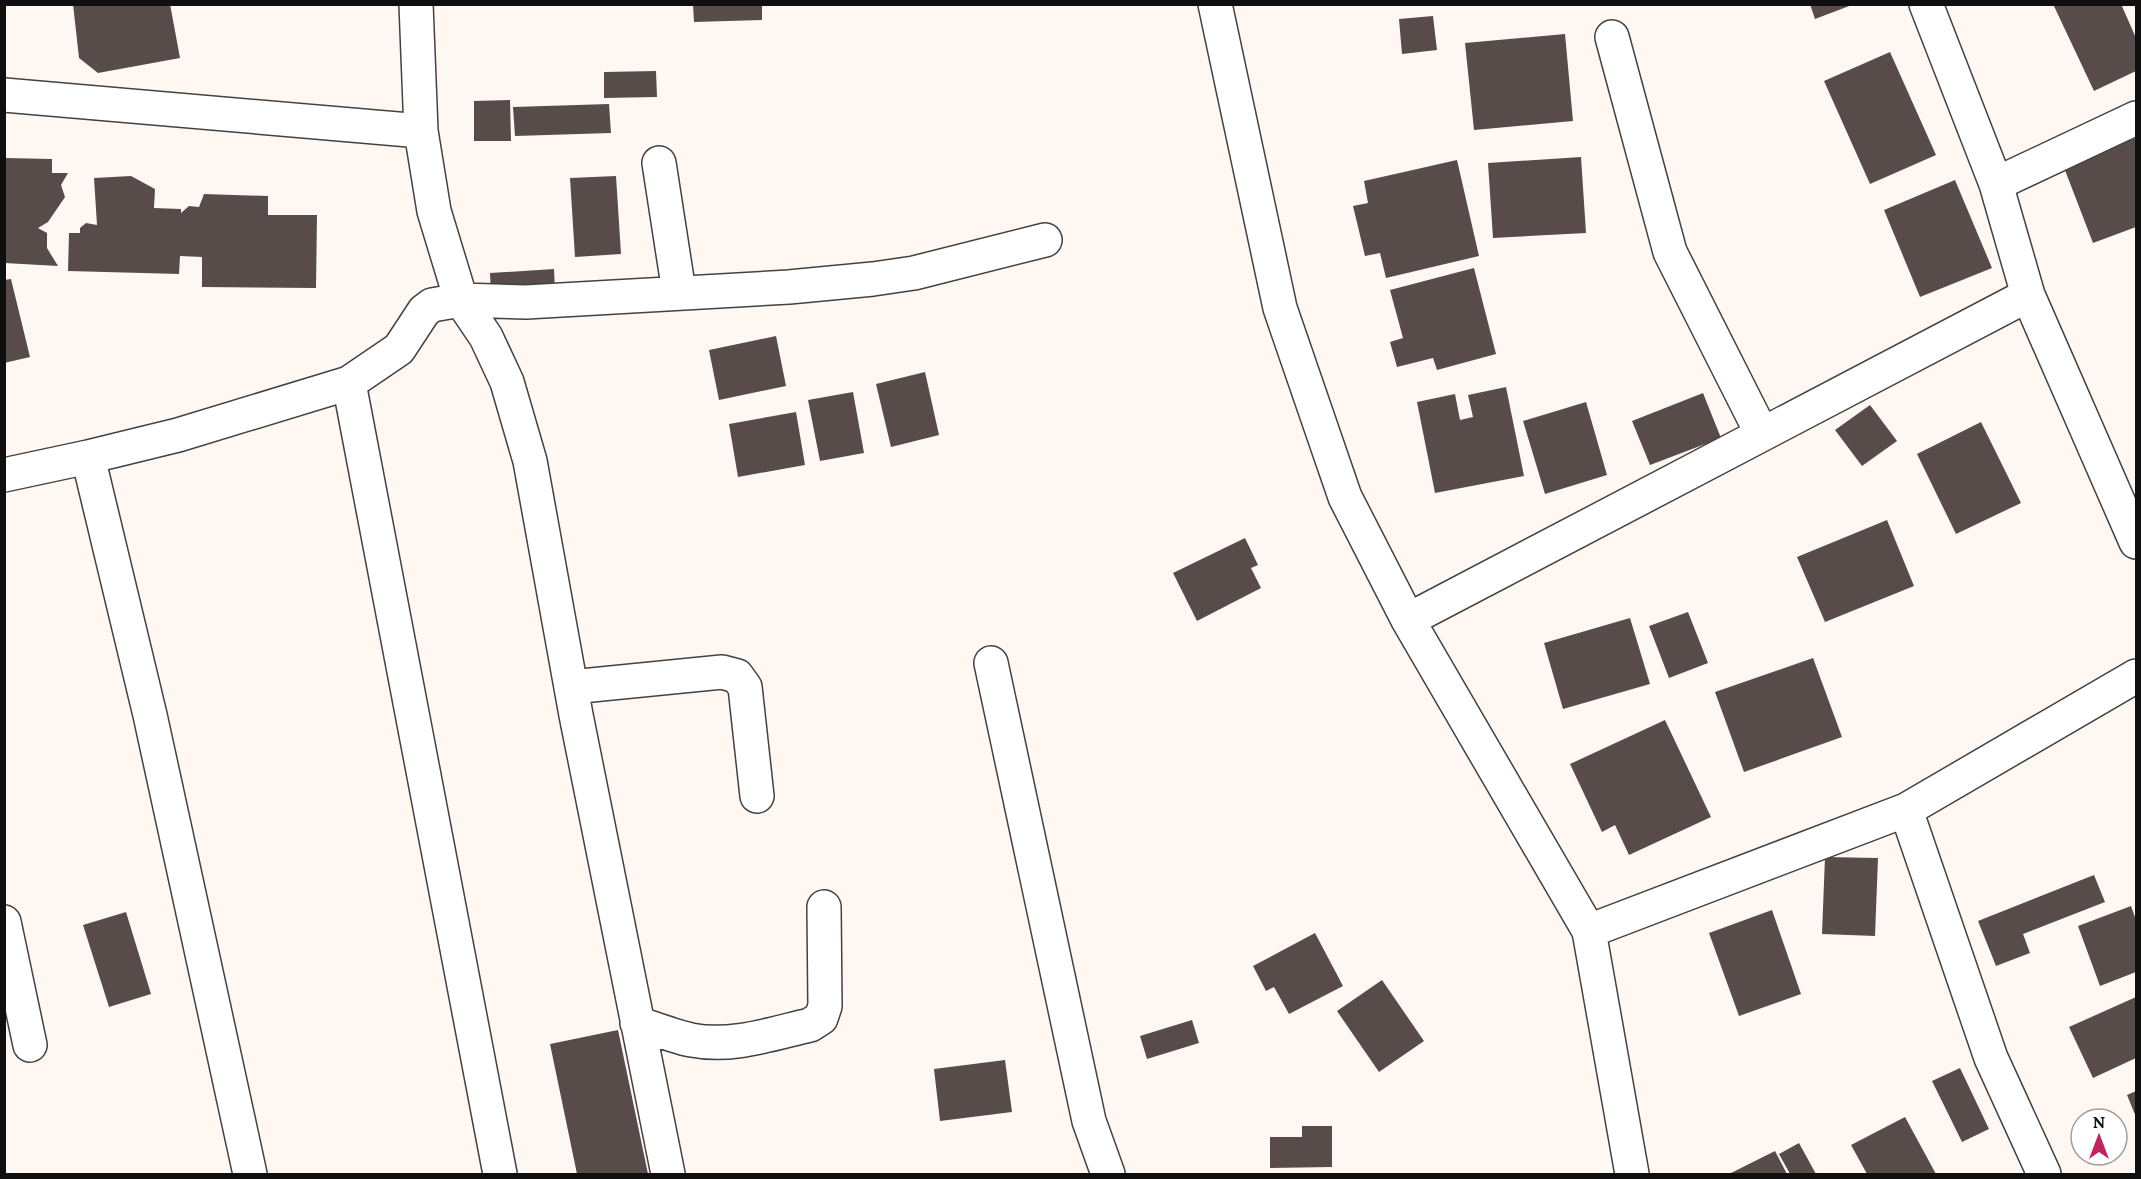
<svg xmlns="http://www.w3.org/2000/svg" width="2141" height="1179" viewBox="0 0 2141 1179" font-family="Lora,serif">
	<rect width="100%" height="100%" fill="#fff8f2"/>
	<path fill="#584c4b" d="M73 4H170L180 58 98 73 79 58Z
		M693 4H762V20L694 22Z
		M1810 4H1852V5L1815 19Z
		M2053 4H2121L2136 38V71L2094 91Z
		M1433 16 1437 50 1402 54 1399 19Z
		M1565 34 1573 121 1474 130 1465 43Z
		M1890 52 1936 155 1870 184 1824 81Z
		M656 71 657 97 604 98V72Z
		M510 100 511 141H474V101Z
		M609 104 611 133 515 136 513 107Z
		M2136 138V227L2093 243 2063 165Z
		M1581 157 1586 233 1493 238 1488 163Z
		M5 158 52 159V173H68L61 185 65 197 48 222 38 228 47 233V248L58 266 4 263Z
		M1457 160 1479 256 1386 278 1380 253 1365 256 1353 206 1368 203 1364 181Z
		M131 176 155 189 154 208 181 209V213L189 206 199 207 204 194 268 196V215H317L316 288 202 287V257L180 256 179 274 68 271 69 233H80V228L86 223 97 225 94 178Z
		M616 176 621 254 575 257 570 178Z
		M1955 180 1992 268 1920 297 1884 210Z
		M1474 268 1496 354 1437 370 1433 358 1397 367 1390 342 1403 338 1390 290Z
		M554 269 555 291 491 295 490 273Z
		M11 279 30 357 4 363V280Z
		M776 336 786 386 719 400 709 350Z
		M925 372 939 435 891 447 876 384Z
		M1506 387 1524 476 1435 493 1417 402 1455 394 1460 420 1473 417 1468 395Z
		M853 392 864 453 820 461 808 400Z
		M1703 393 1721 438 1650 465 1632 421Z
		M1586 402 1607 475 1545 494 1523 421Z
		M1870 405 1897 441 1862 466 1835 430Z
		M796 412 805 465 738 477 729 424Z
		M1981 422 2021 503 1956 534 1917 454Z
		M1887 520 1914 586 1825 622 1797 557Z
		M1245 538 1258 565 1251 568 1261 588 1197 621 1173 573Z
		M1688 612 1708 663 1669 678 1649 626Z
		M1630 618 1650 684 1563 709 1544 643Z
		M1813 658 1842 737 1744 772 1715 692Z
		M1665 720 1711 817 1629 855 1615 825 1602 832 1570 764Z
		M1825 857 1878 858 1875 936 1822 934Z
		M2094 875 2105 902 2023 934 2030 953 1996 966 1978 921Z
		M2131 906 2136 920V972L2100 986 2078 926Z
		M1772 910 1801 994 1739 1016 1709 933Z
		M126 912 151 994 109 1007 83 925Z
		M1315 933 1343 986 1289 1014 1274 987 1266 991 1253 966Z
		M1382 980 1424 1041 1379 1072 1337 1011Z
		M2136 997V1058L2093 1078 2069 1027Z
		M1192 1020 1199 1043 1147 1059 1140 1036Z
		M618 1030 648 1174H577L550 1044Z
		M1005 1060 1012 1112 940 1121 934 1069Z
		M1960 1068 1989 1129 1962 1142 1932 1081Z
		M2136 1091V1117L2127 1095Z
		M1905 1117 1936 1174H1867L1851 1145Z
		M1302 1126H1332V1167L1270 1168V1137H1302Z
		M1799 1143 1816 1174H1790L1779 1154Z
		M1775 1151 1787 1174H1729Z"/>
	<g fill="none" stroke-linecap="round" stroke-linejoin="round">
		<defs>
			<path id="minor" d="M1215 4 1280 308 1345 497 1408 620 1589 931 1632 1174
				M1926 4 1996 184 2028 295 2136 542
				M1612 37 1670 252 1762 434
				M4 95 421 131
				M659 163 679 292
				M1996 184 2136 118
				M461 300 486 337 507 382 530 461 576 715 668 1174
				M461 300 526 302 789 287 873 279 914 273 1045 240
				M349 383 500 1174
				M4 475 88 457
				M1408 620 2028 295
				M991 663 1089 1121 1108 1174
				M571 687 722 672 737 676 745 687 757 796
				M1906 810 1991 1058 2044 1174
				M4 922 30 1045
				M1589 931 1906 810 2136 676
				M637 1023C655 1029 673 1036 691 1040 731 1048 771 1034 810 1025L821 1018 825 1006 824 907
				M250 1174 150 715 88 457 178 435 349 383 399 349 424 311 432 305 461 300 434 211 421 131 416 4"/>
		</defs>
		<use href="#minor" stroke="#424242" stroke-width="36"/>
		<use href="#minor" stroke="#fff" stroke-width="33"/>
	</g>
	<rect width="2141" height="1179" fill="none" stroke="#0f0f0f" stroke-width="12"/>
	<g transform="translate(2099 1137)"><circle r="28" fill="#ffffff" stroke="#9f9f9f" stroke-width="1.5"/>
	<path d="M0-4.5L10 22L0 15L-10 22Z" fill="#c1255c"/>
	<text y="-9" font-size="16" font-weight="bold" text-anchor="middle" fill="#0f0f0f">N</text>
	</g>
</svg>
